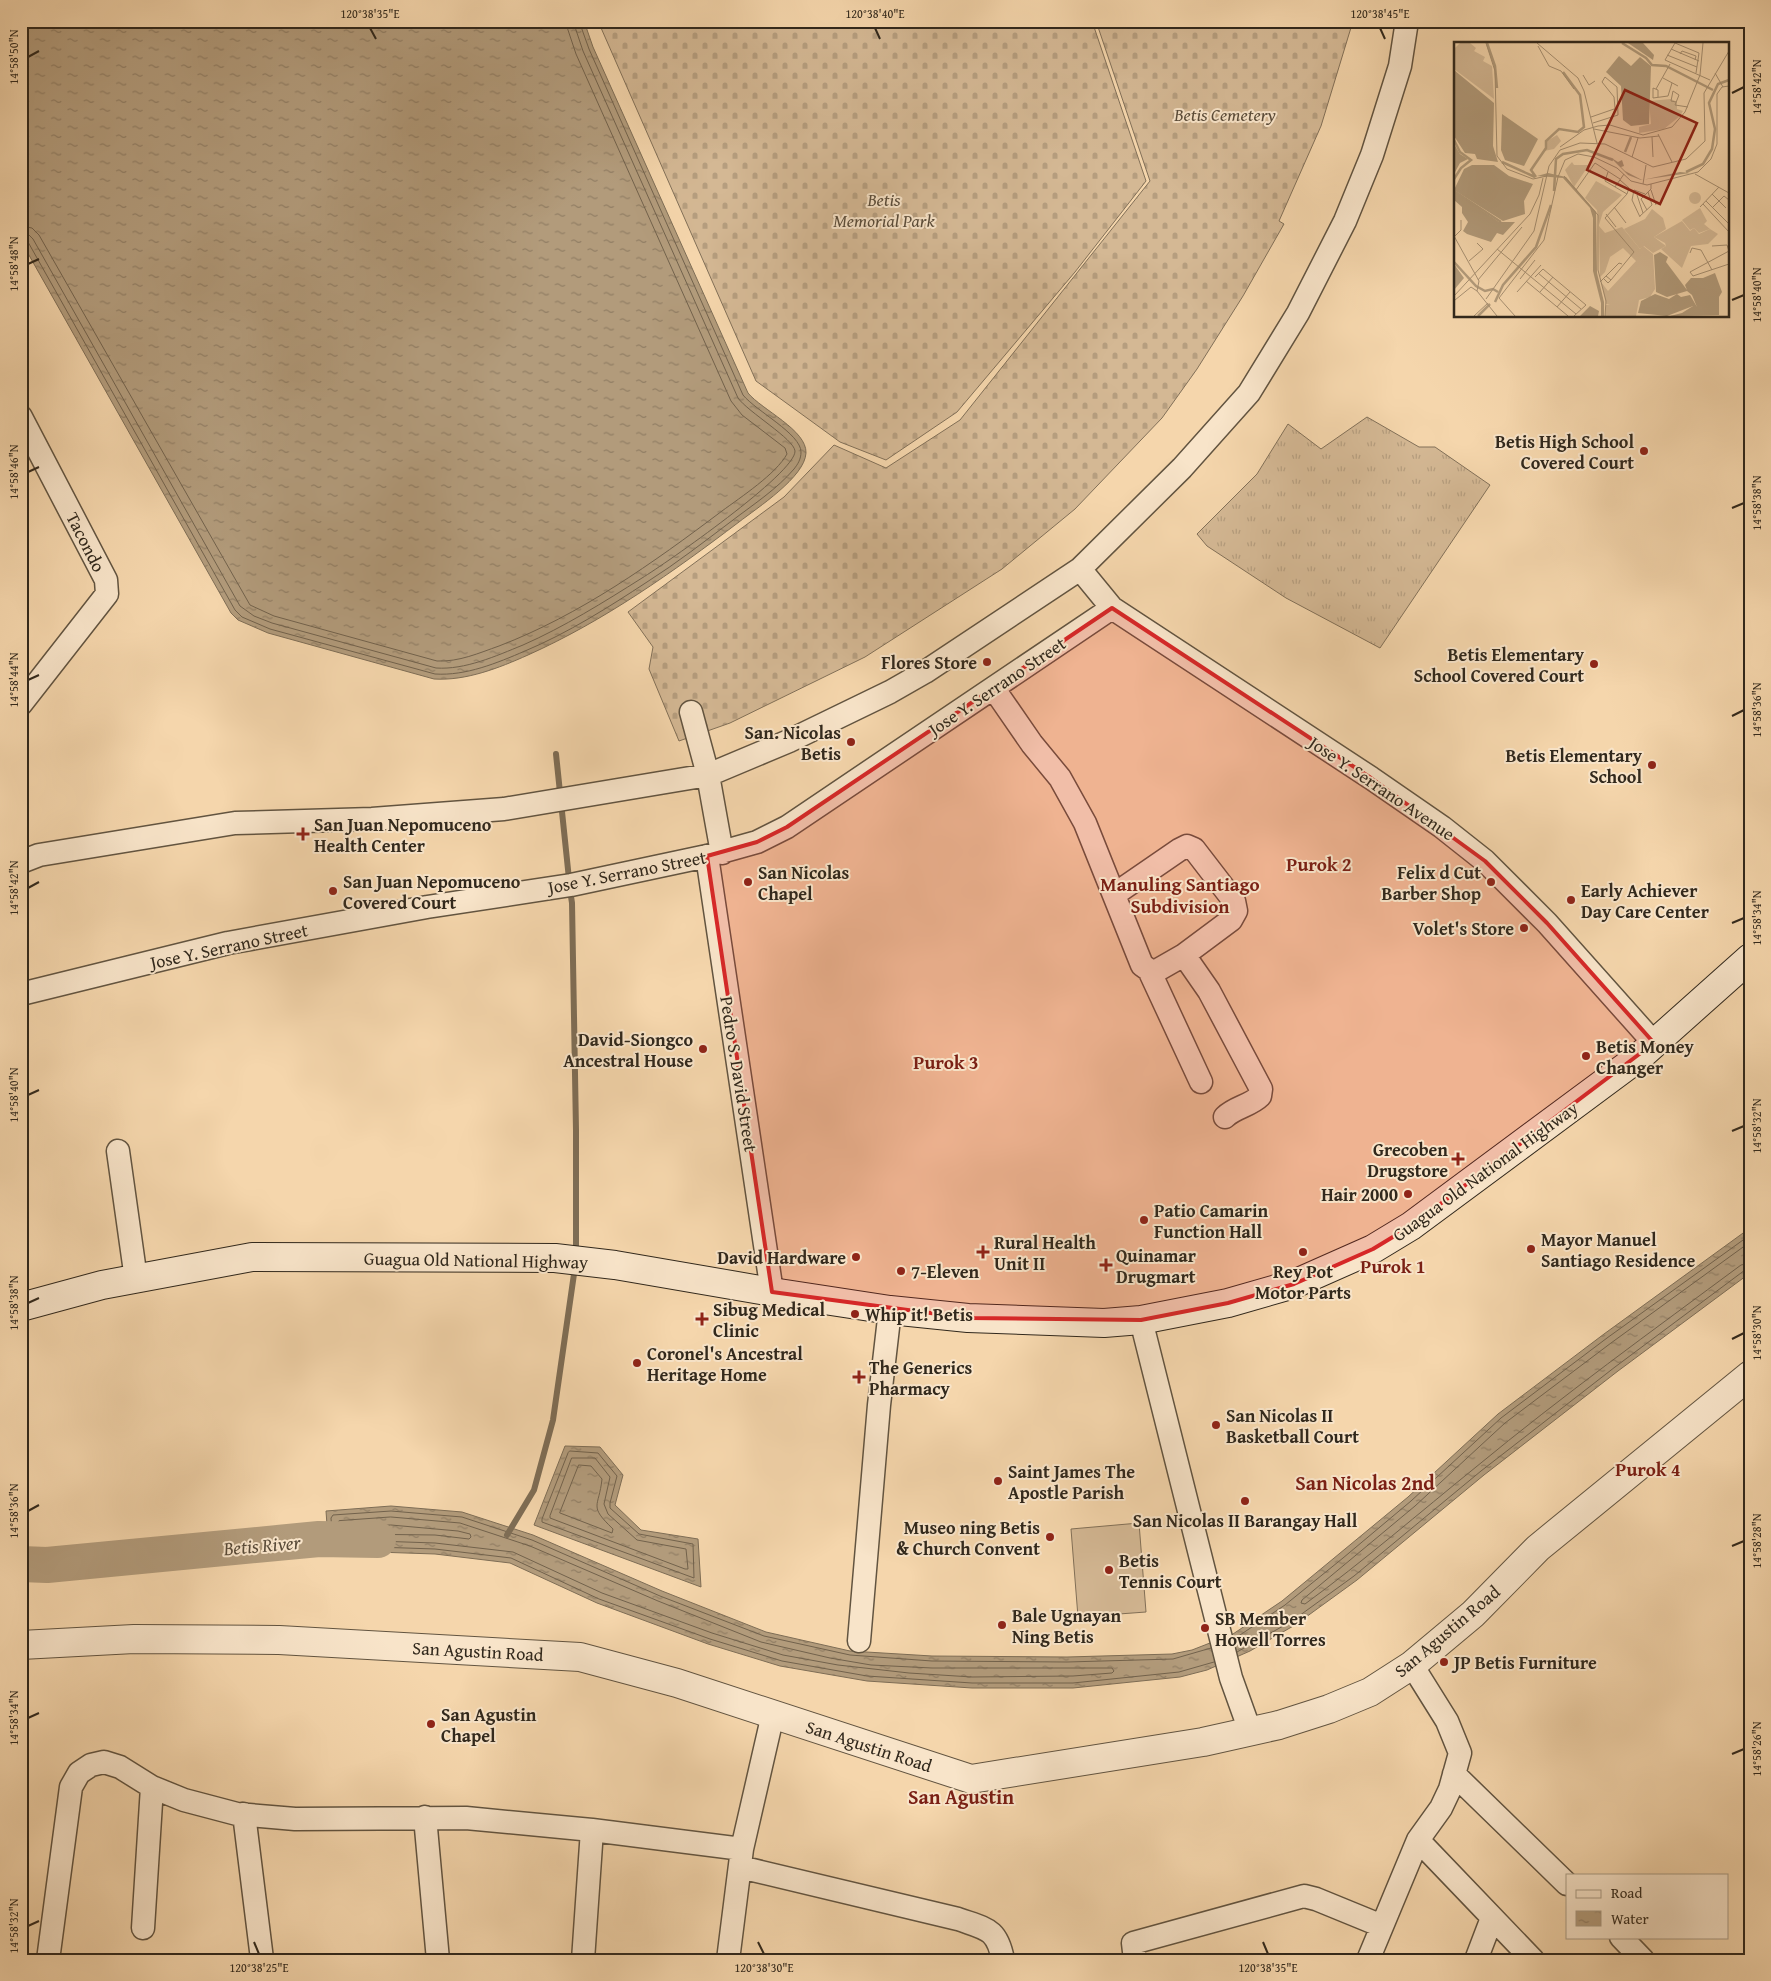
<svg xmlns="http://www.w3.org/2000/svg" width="1771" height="1981" viewBox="0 0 1771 1981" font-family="'Gentium Book Plus',serif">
	<defs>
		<pattern id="grass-tufts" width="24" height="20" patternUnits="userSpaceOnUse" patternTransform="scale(1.25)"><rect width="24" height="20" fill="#d4b894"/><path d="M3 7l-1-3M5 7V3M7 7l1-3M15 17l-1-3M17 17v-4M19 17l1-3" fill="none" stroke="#b69e7f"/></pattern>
		<pattern id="cemetery-stones" width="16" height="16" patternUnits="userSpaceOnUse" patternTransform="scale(1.25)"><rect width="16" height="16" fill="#d4b894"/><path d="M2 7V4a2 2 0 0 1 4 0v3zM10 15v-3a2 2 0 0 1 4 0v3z" fill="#b69e7f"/></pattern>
		<pattern id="water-ripples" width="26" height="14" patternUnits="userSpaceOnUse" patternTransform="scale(1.25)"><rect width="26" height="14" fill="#b29b7b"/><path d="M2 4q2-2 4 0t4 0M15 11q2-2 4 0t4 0" fill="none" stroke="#917e64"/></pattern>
	</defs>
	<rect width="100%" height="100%" fill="#f5d6ac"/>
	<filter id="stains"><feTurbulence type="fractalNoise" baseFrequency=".004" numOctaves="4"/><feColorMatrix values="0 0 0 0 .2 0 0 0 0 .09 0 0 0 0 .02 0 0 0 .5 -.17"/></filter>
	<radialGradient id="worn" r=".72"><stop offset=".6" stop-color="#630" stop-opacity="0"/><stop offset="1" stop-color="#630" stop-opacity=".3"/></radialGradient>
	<path fill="url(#grass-tufts)" stroke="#827058" d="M1367 417 1419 447H1435L1490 485 1380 648 1286 598 1207 546 1197 534 1257 474 1288 424 1321 449Z"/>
	<path fill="url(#cemetery-stones)" stroke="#827058" d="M598 21H1092L1146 181 1075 272 957 412 886 460 840 442 756 381Z
		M1096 21H1353L1321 126 1279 221 1284 224 1243 296 1197 369 1162 418 1075 509 1002 569 865 657 730 723 679 741 649 669 653 647 628 612 784 497 834 445 886 468 960 420 1150 181Z"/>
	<path fill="#d4b894" stroke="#827058" d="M1139 1523 1146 1612 1078 1617 1071 1529Z"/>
	<path fill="url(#water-ripples)" stroke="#7e6d55" d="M21 21H584L593 47 748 393C762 410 807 430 806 453 805 477 757 508 739 522 673 572 604 621 528 655 499 668 466 681 434 679L268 633 238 620 231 613 21 241Z
		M1750 1228V1273L1618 1371 1484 1475 1357 1580 1295 1625 1250 1651 1207 1670 1180 1677 1073 1688H972L867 1681 780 1666 708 1644 597 1603 510 1563 435 1554 376 1552 329 1553 326 1511 391 1506 462 1512 533 1535 662 1591 766 1632 850 1651 932 1656 1067 1657 1172 1654 1192 1650 1233 1634 1282 1601 1408 1497 1498 1414 1604 1334Z
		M565 1446 600 1447 623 1475 615 1505 641 1530 698 1539 701 1587 534 1525Z"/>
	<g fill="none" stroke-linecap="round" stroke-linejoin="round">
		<path stroke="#72624c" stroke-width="1" d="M21 226 32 228 39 235 250 605 274 616 437 661C459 662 479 653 499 646 580 615 653 563 722 511 741 497 776 474 787 454L785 448 742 415 731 401 576 54 565 21
			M21 233 29 235 33 239 240 606 254 616 272 623 436 668C465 670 496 656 523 645 564 627 604 602 642 578 665 564 796 473 795 451 794 439 748 412 738 398L583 51 573 21
			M21 239 28 242 235 610 242 617 270 629 435 674C466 676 497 663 525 651 568 633 609 607 647 582 677 563 705 541 733 520 754 504 777 489 794 469 798 464 801 459 801 452 801 434 756 411 743 395L589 49 579 21
			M1750 1242 1611 1343 1505 1423 1415 1506 1302 1600 1301 1603 1305 1604C1364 1561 1419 1513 1476 1467 1562 1396 1652 1331 1741 1265L1750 1263
			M570 1451 598 1453 617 1476 610 1503V1508L639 1534 693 1544 694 1578 542 1522V1519L568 1453Z
			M572 1458H595L610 1477 604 1504 608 1514 637 1540 686 1549 688 1569H685L550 1518V1516Z
			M579 1465 591 1466 602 1479C599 1508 588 1505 613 1529L612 1533 560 1513Z
			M391 1517 460 1523 530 1546 658 1601 761 1642 830 1658 871 1665 932 1668H1112L1114 1671 1112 1673 1073 1676 972 1677 909 1673 838 1665 783 1655 712 1633 602 1593 513 1552 435 1543 376 1541 341 1542 339 1540 338 1524 339 1521Z
			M391 1525 458 1531 470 1534 471 1537 469 1539 435 1535 348 1534 346 1532 348 1528Z
			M1234 1639 1285 1605 1343 1558 1411 1501 1501 1418 1607 1338 1750 1235
			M1211 1648 1173 1659 1067 1662 932 1661 850 1655 764 1636 660 1596 532 1540 462 1517 391 1511 333 1515 331 1518 333 1546 335 1548 376 1547 435 1549 511 1558 599 1599 710 1639 782 1661 867 1676 972 1683H1073L1179 1672 1214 1662
			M1237 1652 1292 1621 1354 1576 1481 1471 1615 1367 1745 1270 1750 1269"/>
		<path stroke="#7e6d55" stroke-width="6" d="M556 754 569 879
			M570 890 572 903 576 1130V1254
			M507 1535 534 1490 553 1420 575 1267"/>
		<path stroke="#b29b7b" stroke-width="36" d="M21 1564 47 1565 319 1539 378 1540"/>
		<defs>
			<path id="minor" d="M21 417 106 580 107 594 21 704
				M1080 569 1112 608 1371 778 1442 827 1485 861 1547 923 1654 1043
				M994 689 1032 744 1060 778 1085 823 1142 965 1149 970 1201 1082
				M691 712 708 775 722 853
				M707 856 772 1292
				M21 862 39 855 235 823 372 819 504 809 708 775 789 741 890 692 925 672 1080 569 1182 468 1249 393 1298 313 1345 221 1372 155 1400 66 1407 21
				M1115 894 1179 850 1187 846 1194 849 1234 901 1236 911 1231 920 1184 955 1156 971 1149 970
				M1184 955 1209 991 1261 1089 1260 1096C1250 1106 1235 1107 1225 1117
				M21 994 228 943 427 907 571 885 707 856 757 842 787 827 1112 608
				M118 1151 136 1279
				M1141 1320 1231 1678 1250 1731
				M859 1641 879 1405 890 1310
				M1454 1774 1567 1884
				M244 1814 262 1959
				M425 1817 438 1960
				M1418 1840 1533 1960
				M740 1867 958 1919C986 1929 997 1928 1003 1960
				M143 1928 152 1787
				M1621 1937 1643 1960
				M48 1960 71 1787 79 1773 91 1765 104 1762 120 1767 152 1787 184 1800 237 1814 295 1819 466 1818 592 1830 742 1849
				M583 1960 592 1830
				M728 1960 742 1849 773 1714
				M1135 1960 1133 1943 1304 1896 1316 1899 1382 1926
				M1368 1960 1418 1840 1441 1808 1450 1789 1460 1753 1447 1721 1412 1665
				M1476 1960 1492 1918"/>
			<path id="tertiary" d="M21 1645 134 1639 279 1640 580 1657 677 1683 971 1779 1203 1742 1279 1725 1329 1709 1370 1692 1412 1665 1473 1614 1538 1548 1750 1375"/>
			<path id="secondary" d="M21 1307 102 1285 252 1257 555 1258 615 1265 772 1292 890 1310 968 1318 1104 1323 1141 1320 1228 1303 1294 1284 1373 1249 1411 1226 1639 1057 1750 958"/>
		</defs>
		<use href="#minor" stroke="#625440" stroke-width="25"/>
		<use href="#tertiary" stroke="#625440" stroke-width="30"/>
		<use href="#secondary" stroke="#31281c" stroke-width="30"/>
		<use href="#minor" stroke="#f8e4c9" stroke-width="22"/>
		<use href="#tertiary" stroke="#f8e4c9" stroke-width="28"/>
		<use href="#secondary" stroke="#f8e4c9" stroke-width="28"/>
	</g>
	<path fill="#d62828" fill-opacity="0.2" stroke="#d62828" stroke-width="4" stroke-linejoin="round" d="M1112 608 1371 778 1485 861 1547 923 1654 1043 1411 1226 1373 1249 1294 1284 1228 1303 1141 1320 968 1318 772 1292 707 856 757 842 787 827Z"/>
	<path fill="none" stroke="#31281c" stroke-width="2" d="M370 28 376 39M875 28 880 39M1380 28 1385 39M28 57 39 51M1732 93 1744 87M28 264 39 259M1732 300 1744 295M28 472 39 467M1732 508 1744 503M28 680 39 675M1732 716 1744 710M28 888 39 882M1732 923 1744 918M28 1095 39 1090M1732 1131 1744 1126M28 1303 39 1298M1732 1339 1744 1333M28 1511 39 1505M1732 1546 1744 1541M28 1718 39 1713M1732 1754 1744 1749M28 1926 39 1921M254 1942 259 1954M758 1942 764 1954M1263 1942 1268 1954"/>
	<g fill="#8f2418" stroke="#f8e4c9" stroke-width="2">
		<circle cx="1644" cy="451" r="5"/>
		<circle cx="987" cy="662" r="5"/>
		<circle cx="1594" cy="664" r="5"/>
		<circle cx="851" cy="742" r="5"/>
		<circle cx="1652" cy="765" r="5"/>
		<path d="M300.5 826.5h5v5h5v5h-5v5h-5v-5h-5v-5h5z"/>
		<circle cx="748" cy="882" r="5"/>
		<circle cx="1491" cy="882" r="5"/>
		<circle cx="333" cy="891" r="5"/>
		<circle cx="1571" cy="900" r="5"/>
		<circle cx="1524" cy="928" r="5"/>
		<circle cx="703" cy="1049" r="5"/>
		<circle cx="1586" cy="1056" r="5"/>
		<path d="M1455.5 1151.5h5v5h5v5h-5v5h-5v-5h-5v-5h5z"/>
		<circle cx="1408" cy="1194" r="5"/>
		<circle cx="1144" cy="1220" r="5"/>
		<circle cx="1531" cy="1249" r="5"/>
		<path d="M980.5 1244.5h5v5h5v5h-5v5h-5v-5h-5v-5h5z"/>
		<circle cx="1303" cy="1252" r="5"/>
		<circle cx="856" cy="1257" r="5"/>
		<path d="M1103.5 1257.5h5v5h5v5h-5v5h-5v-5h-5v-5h5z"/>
		<circle cx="901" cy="1271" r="5"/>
		<circle cx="855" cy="1314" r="5"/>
		<path d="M699.5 1311.5h5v5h5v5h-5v5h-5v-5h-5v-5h5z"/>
		<circle cx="637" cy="1363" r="5"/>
		<path d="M856.5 1369.5h5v5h5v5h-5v5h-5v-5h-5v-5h5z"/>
		<circle cx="1216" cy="1425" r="5"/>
		<circle cx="998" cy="1481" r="5"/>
		<circle cx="1245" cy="1501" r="5"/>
		<circle cx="1050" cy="1537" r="5"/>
		<circle cx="1109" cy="1570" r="5"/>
		<circle cx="1002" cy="1625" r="5"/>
		<circle cx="1205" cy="1628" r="5"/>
		<circle cx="1444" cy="1662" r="5"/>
		<circle cx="431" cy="1724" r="5"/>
	</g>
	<g text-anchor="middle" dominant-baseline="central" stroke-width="4" stroke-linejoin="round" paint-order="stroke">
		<g font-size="18" font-style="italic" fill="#5a4c3a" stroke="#f8e4c9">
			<text x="1225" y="114">Betis Cemetery</text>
			<text x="884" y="199">Betis<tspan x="884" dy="21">Memorial Park</tspan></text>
		</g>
		<g font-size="18" font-weight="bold" fill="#31281c" stroke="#f8e4c9" text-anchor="start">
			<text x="1634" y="441" text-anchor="end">Betis High School<tspan x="1634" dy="21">Covered Court</tspan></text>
			<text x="1584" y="654" text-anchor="end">Betis Elementary<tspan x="1584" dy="21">School Covered Court</tspan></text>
			<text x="977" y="662" text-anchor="end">Flores Store</text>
			<text x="841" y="732" text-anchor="end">San. Nicolas<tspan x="841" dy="21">Betis</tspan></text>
			<text x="1642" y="755" text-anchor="end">Betis Elementary<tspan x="1642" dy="21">School</tspan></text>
			<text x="314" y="824">San Juan Nepomuceno<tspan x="314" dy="21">Health Center</tspan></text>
			<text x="758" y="872">San Nicolas<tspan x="758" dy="21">Chapel</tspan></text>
			<text x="1481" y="872" text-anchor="end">Felix d Cut<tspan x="1481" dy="21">Barber Shop</tspan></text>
			<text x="343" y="881">San Juan Nepomuceno<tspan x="343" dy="21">Covered Court</tspan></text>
			<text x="1581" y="890">Early Achiever<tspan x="1581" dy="21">Day Care Center</tspan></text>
			<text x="1514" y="928" text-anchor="end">Volet's Store</text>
			<text x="693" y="1039" text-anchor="end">David-Siongco<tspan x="693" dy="21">Ancestral House</tspan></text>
			<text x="1596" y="1046">Betis Money<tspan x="1596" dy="21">Changer</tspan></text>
			<text x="1448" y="1149" text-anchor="end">Grecoben<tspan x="1448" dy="21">Drugstore</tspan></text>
			<text x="1398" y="1194" text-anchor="end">Hair 2000</text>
			<text x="1154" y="1210">Patio Camarin<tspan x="1154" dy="21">Function Hall</tspan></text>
			<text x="1541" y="1239">Mayor Manuel<tspan x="1541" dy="21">Santiago Residence</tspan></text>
			<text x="994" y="1242">Rural Health<tspan x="994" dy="21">Unit II</tspan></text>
			<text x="1116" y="1255">Quinamar<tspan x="1116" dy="21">Drugmart</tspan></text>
			<text x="846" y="1257" text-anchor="end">David Hardware</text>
			<text x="911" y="1271">7-Eleven</text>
			<text x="1303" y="1271" text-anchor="middle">Rey Pot<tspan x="1303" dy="21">Motor Parts</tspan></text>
			<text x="713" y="1309">Sibug Medical<tspan x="713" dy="21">Clinic</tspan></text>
			<text x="865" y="1314">Whip it! Betis</text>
			<text x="647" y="1353">Coronel's Ancestral<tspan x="647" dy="21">Heritage Home</tspan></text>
			<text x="869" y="1367">The Generics<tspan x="869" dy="21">Pharmacy</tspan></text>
			<text x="1226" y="1415">San Nicolas II<tspan x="1226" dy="21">Basketball Court</tspan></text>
			<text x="1008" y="1471">Saint James The<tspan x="1008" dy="21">Apostle Parish</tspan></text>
			<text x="1245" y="1520" text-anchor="middle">San Nicolas II Barangay Hall</text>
			<text x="1040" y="1527" text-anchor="end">Museo ning Betis<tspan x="1040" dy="21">&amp; Church Convent</tspan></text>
			<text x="1119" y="1560">Betis<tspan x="1119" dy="21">Tennis Court</tspan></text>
			<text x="1012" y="1615">Bale Ugnayan<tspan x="1012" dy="21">Ning Betis</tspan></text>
			<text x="1215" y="1618">SB Member<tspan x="1215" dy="21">Howell Torres</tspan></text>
			<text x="1454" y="1662">JP Betis Furniture</text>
			<text x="441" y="1714">San Agustin<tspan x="441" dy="21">Chapel</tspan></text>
		</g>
		<g font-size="18" fill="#31281c" stroke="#f8e4c9">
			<text transform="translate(86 542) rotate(63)">Tacondo</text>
			<text transform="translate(997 686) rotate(-34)">Jose Y. Serrano Street</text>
			<text transform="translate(1382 788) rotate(34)">Jose Y. Serrano Avenue</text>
			<text transform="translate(627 872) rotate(-11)">Jose Y. Serrano Street</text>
			<text transform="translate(229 946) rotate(-12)">Jose Y. Serrano Street</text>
			<text transform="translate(739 1074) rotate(81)">Pedro S. David Street</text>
			<text transform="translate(1485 1171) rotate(-36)">Guagua Old National Highway</text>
			<text transform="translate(476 1260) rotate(1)">Guagua Old National Highway</text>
			<text transform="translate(1447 1631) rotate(-40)">San Agustin Road</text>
			<text transform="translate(478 1651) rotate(3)">San Agustin Road</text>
			<text transform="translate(869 1746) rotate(18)">San Agustin Road</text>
		</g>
		<g font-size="19" font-weight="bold" fill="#7a1f14" stroke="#f8e4c9">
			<text x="1319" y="864">Purok 2</text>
			<text x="1180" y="884">Manuling Santiago<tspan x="1180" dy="22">Subdivision</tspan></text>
			<text x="946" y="1062">Purok 3</text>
			<text x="1393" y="1266">Purok 1</text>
			<text x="1648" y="1469">Purok 4</text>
		</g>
		<g font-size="19" font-style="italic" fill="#584a38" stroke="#f8e4c9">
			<text transform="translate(262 1545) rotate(-5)">Betis River</text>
		</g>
		<g font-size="20" font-weight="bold" fill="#7a1f14" stroke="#f8e4c9">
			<text x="1365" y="1482">San Nicolas 2nd</text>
			<text x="961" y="1796">San Agustin</text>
		</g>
	</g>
	<g transform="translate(1454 42)">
		<rect width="275" height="275" fill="#f5d6ac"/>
		<path d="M235 156a6 6 0 1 1 12 0a6 6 0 1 1-12 0ZM228 179 236 189 240 186 245 192 256 187 264 192 254 202 237 204 228 226 207 207 212 204 211 201 200 195ZM145 184 151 191 168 185 186 207 189 204 199 212 201 247 196 255 185 258 182 274H151L152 263H156L152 262 147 240 154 249 182 219 169 206 156 215 151 230 146 235Z" fill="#d4b894"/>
		<path d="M6 1H16L22 6 20 9 31 15 29 19 38 24 40 57 0 27V7ZM103 93 107 99 100 107 90 109 93 99ZM118 120 120 123H135L120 145 111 128ZM142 139 168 153 149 170 145 183 143 168 131 156ZM246 166 253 179 250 182 256 187 245 191 240 186 236 188 228 178ZM198 167 209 176 212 187 200 195 212 204 199 211 190 204 186 207 170 187 191 177Z" fill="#d4b894"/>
		<path d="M217 57 223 60V67L229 69 226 74 210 87 185 91V85L197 82 195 59Z" fill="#d4b894"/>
		<path d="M174 1H189L200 13 199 18ZM165 14 177 24 186 15 197 24 195 82 177 84 169 78 167 44 152 30ZM0 28 40 61 39 104 44 120 23 117 21 112 11 111 0 94ZM48 72 84 97 70 124 51 118 47 108ZM0 102 6 112 14 117 6 121 0 132ZM156 115 164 120 168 118 170 124 167 125 171 129 188 138 226 130 236 131 187 138 174 133ZM18 123H40L55 134 79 142 70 159 71 172 49 179 0 148 10 127ZM94 131 112 135 142 170 143 231 150 260V274H147V261L139 229V176L136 166 109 136 83 134ZM0 149 45 180H61L49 193 43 191 37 200 13 192 9 189 14 180 8 171V165L0 158ZM206 210 214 215 212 220 233 248 231 243 237 236H249L261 231 268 250 265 255V273L216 274 228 271 239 264 213 274 184 271 187 259 201 252 215 257 223 252 227 255 236 253 243 265 238 253 233 249 213 255 202 250 200 213ZM0 222 10 236 0 248ZM136 264 145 269 144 274H126Z" fill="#b29b7b"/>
		<path fill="none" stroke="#b29b7b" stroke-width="2.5" d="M33 1 41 24 43 46M168 1 192 16 198 23 212 24 259 48M0 98 6 110 17 118 7 126 0 137M171 110 177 95M48 120 81 135M232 130 249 122 258 107 261 87 255 61 264 42 275 38M82 135 77 128 92 106V99L105 87 124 90 130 85 126 53 109 30M0 149 47 180M100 149 102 117 109 112 133 108 159 118M0 220 22 244 31 249 39 247 44 250M41 260 49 243 82 205 97 163M24 274 36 262"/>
		<path fill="none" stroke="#a79072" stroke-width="1" d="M32 1 41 29 43 114 53 127 79 137 93 134M83 1 124 36 130 49 143 101M221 1 211 18 256 38M221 1 245 11 242 31M84 4 95 24 107 29 120 47M217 7 245 19M226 12 228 9 242 14 241 18M213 13 243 25M261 31 269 45M129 33 135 43 141 39M209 36 224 44M202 47 216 22M204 55V48L199 46V56L214 54 218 41M222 60 217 59 219 49 225 53 221 63 234 65M137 75 163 66M139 81 164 73 163 45 151 35 148 40 160 55 161 66M140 87 186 96 205 94M204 92 218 120M198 95 199 115M106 105 130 88 144 84 156 83 189 93 218 85 231 70 246 33 249 1M178 115 184 96M154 130 151 139 173 152M241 132 275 151M110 134 144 173V228L152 259 151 274M189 142 192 123M161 145 170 132M122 148 141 121 166 137M197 148 202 163M258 152 272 166M183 153 189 171M252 159 275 182M249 162 275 190M160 165 172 181M246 165 265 145M258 166 270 154 275 158M193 168 187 157 197 147V142M152 172 162 185M186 174 198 163 194 150M186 175 178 158 180 148 191 152M0 194 25 239 23 249 43 274M1 194 7 188V178M258 204 273 203 275 209 236 230 239 234 275 222M43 207 122 272M236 211 238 206 247 208 258 228M15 219 29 207 23 201M84 231 127 267M81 235 89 227 132 263 120 274M66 237 81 218M150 237 154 241 157 238 152 234M24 238 68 185M157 238 180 210 151 176 173 152 175 146 166 138M72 239 114 274M146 240 165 221 168 222M63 250 87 223M86 250 99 235M0 254 76 172 85 153 89 136M32 257 80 189 95 124 106 108 126 101 151 102 199 125 232 117 251 99 250 51 275 9M1 258 17 245 23 249M103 265 116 250M20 274 34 261M61 274 45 256 90 198 104 135 111 118 124 112 140 115 163 126 177 139 193 143 244 130 257 117 263 102V52L268 45 275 44"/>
		<path fill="#8f2418" fill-opacity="0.15" stroke="#8f2418" stroke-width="2.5" d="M171 48 243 81 206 162 133 128Z"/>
		<rect width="275" height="275" fill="none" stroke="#31281c" stroke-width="2.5"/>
	</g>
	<rect width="1771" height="1981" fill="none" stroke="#f5d6ac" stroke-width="55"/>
	<rect x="1566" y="1874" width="162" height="65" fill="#f8e4c9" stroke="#a89984"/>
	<rect x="1576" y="1890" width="25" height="8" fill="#f8e4c9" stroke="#a89984"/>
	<text x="1611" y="1898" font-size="15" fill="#31281c">Road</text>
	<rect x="1576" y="1911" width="25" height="15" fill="url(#water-ripples)" stroke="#a89984"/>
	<text x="1611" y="1924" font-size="15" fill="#31281c">Water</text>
	<rect x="28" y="28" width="1716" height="1926" fill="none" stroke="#31281c" stroke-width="2"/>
	<g font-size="12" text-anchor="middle" fill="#31281c">
		<text x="370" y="18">120°38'35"E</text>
		<text x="875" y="18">120°38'40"E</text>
		<text x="1380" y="18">120°38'45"E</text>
		<text transform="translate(14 57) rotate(-90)" y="4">14°58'50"N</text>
		<text transform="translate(1757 87) rotate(-90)" y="4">14°58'42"N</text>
		<text transform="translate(14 264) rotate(-90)" y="4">14°58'48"N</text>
		<text transform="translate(1757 295) rotate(-90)" y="4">14°58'40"N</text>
		<text transform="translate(14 472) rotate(-90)" y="4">14°58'46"N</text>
		<text transform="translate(1757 503) rotate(-90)" y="4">14°58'38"N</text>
		<text transform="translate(14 680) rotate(-90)" y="4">14°58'44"N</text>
		<text transform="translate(1757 710) rotate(-90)" y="4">14°58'36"N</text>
		<text transform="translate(14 888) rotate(-90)" y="4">14°58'42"N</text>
		<text transform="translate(1757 918) rotate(-90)" y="4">14°58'34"N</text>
		<text transform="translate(14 1095) rotate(-90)" y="4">14°58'40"N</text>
		<text transform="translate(1757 1126) rotate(-90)" y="4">14°58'32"N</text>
		<text transform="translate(14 1303) rotate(-90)" y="4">14°58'38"N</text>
		<text transform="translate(1757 1333) rotate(-90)" y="4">14°58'30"N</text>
		<text transform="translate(14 1511) rotate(-90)" y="4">14°58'36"N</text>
		<text transform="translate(1757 1541) rotate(-90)" y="4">14°58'28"N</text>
		<text transform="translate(14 1718) rotate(-90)" y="4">14°58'34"N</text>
		<text transform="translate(1757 1749) rotate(-90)" y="4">14°58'26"N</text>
		<text transform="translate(14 1926) rotate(-90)" y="4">14°58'32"N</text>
		<text x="259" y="1972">120°38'25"E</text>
		<text x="764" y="1972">120°38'30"E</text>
		<text x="1268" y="1972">120°38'35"E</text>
	</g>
	<rect width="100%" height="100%" filter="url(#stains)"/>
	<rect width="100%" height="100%" fill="url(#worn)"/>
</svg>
